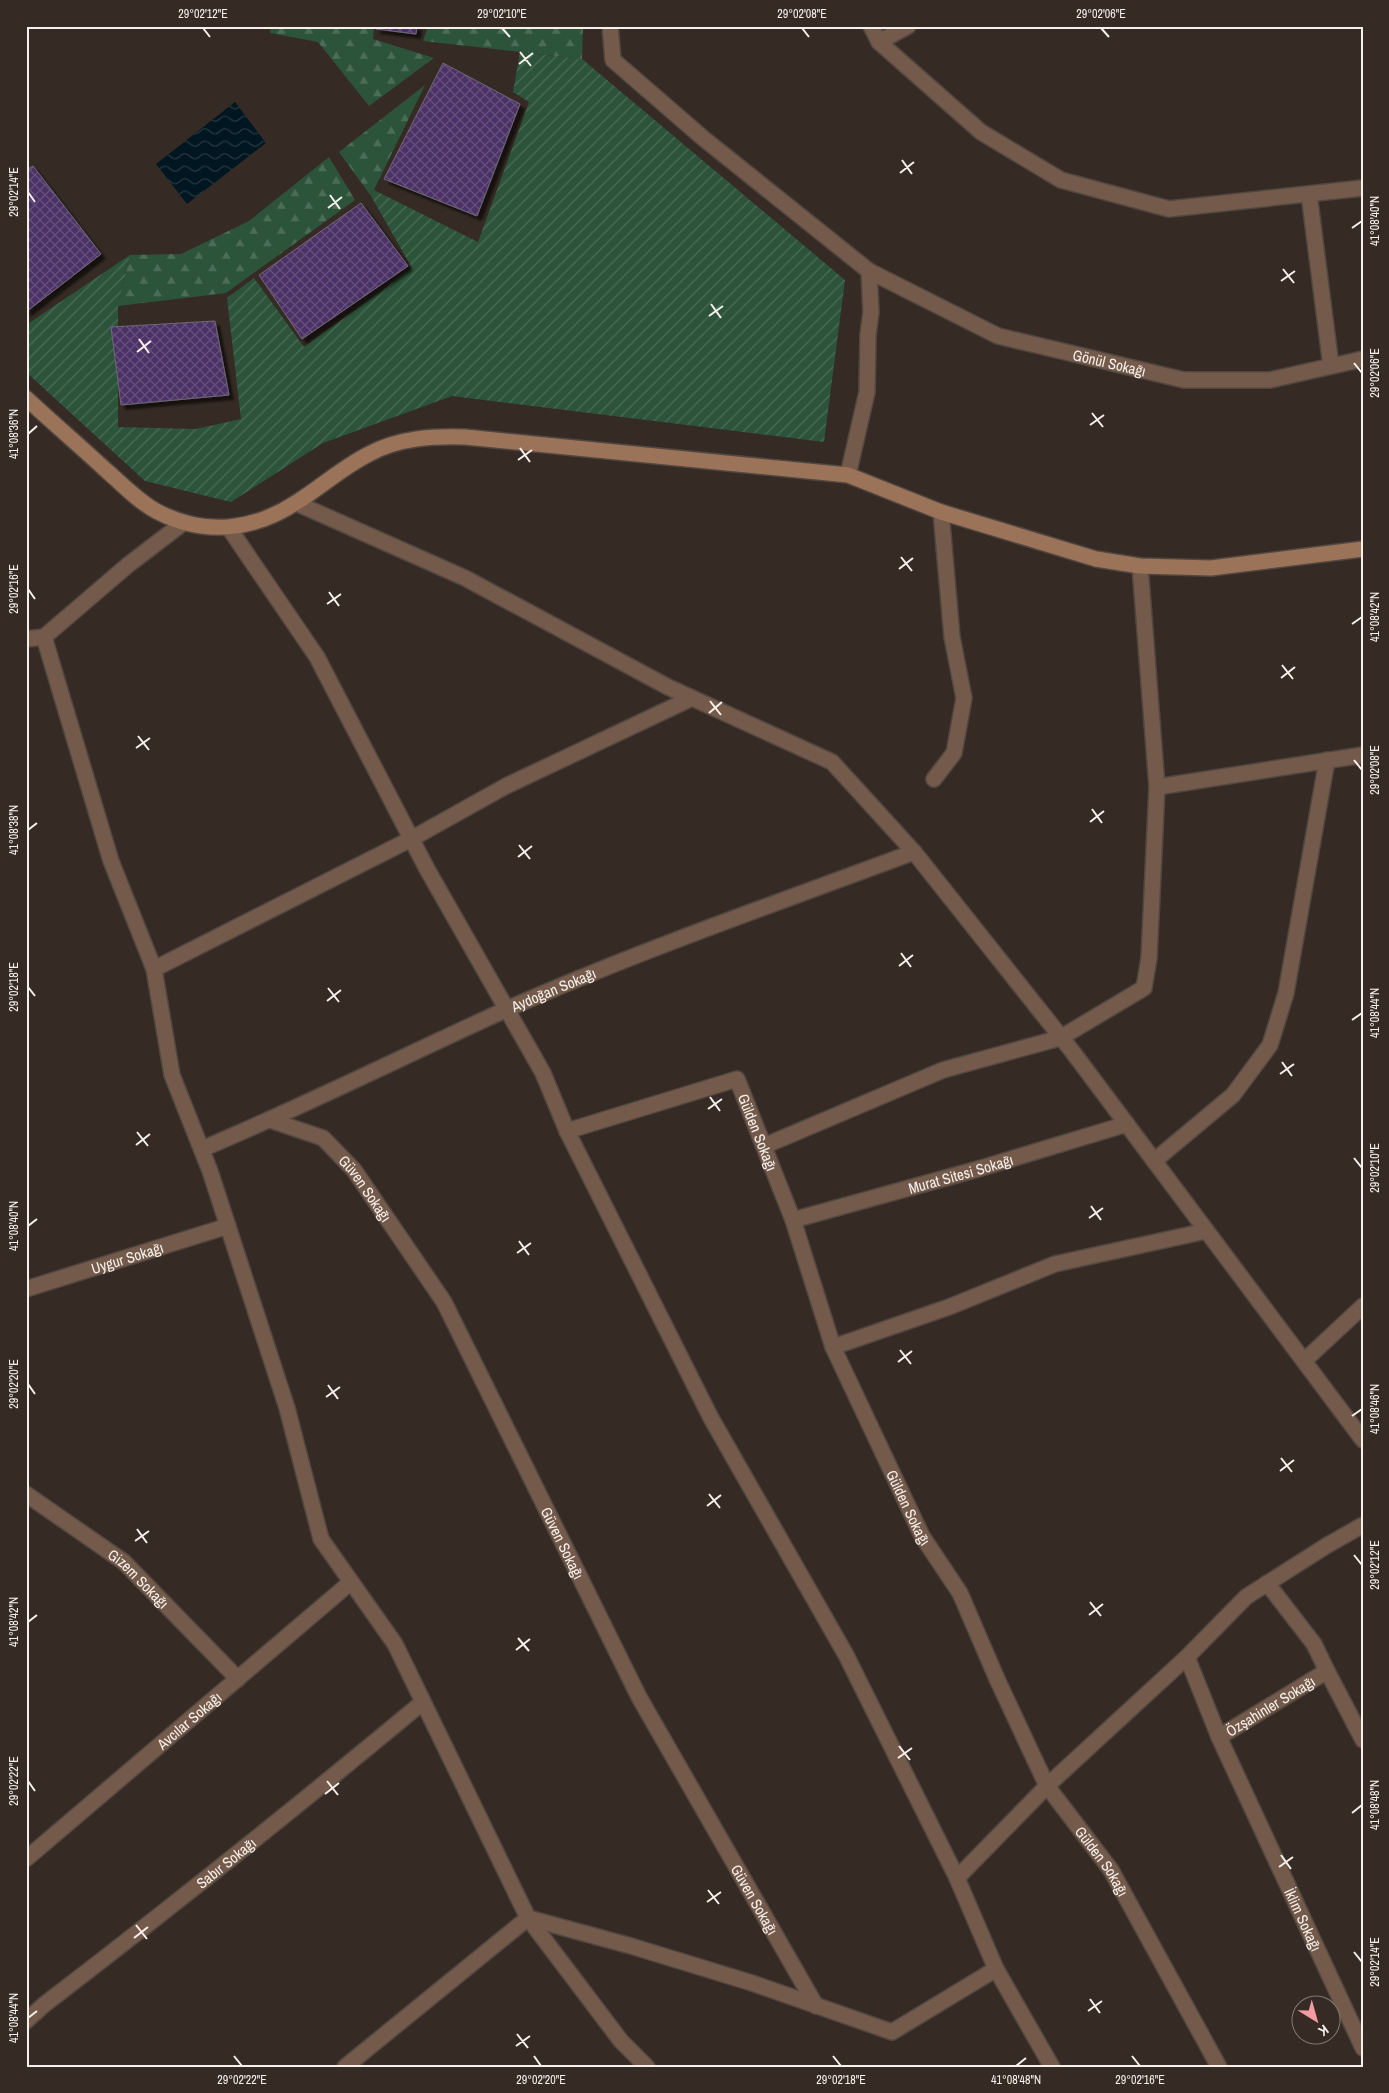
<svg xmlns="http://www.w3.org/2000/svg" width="1389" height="2093" viewBox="0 0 1389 2093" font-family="'Archivo Narrow',sans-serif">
	<defs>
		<pattern id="forest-firs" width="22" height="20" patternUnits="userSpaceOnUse" patternTransform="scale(1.25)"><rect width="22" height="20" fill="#2c543a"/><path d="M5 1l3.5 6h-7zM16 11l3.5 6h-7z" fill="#4b6d57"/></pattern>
		<pattern id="garden-furrows" width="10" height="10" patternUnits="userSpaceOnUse" patternTransform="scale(1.25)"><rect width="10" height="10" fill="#2c543a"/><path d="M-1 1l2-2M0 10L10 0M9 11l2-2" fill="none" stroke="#4b6d57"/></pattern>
		<pattern id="water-waves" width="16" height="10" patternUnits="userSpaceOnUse" patternTransform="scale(1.25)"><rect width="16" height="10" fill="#001620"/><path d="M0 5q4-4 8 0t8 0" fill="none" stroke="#263841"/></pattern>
		<pattern id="building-cross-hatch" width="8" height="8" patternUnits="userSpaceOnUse" patternTransform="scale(1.25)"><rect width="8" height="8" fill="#4c3166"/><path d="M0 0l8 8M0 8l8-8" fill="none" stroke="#674f7c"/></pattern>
		<filter id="shadow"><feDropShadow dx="4.5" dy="4.5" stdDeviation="1" flood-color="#0009"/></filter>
	</defs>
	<rect width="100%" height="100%" fill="#362b24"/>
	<path fill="url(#forest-firs)" d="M271 26H374L373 39 434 58 369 106 318 42 270 33Z
		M428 26H583L582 59 423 41Z
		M425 85 371 196 339 152Z
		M329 157 355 200 226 293 118 306 130 255 181 254 249 221Z"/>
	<path fill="url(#garden-furrows)" d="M520 52 582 59 845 280 824 442 452 396 323 443 231 502 145 481 26 372V325L130 255 118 306V427L196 429 241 419 227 298 254 278 304 347 412 268 371 196 374 190 478 242 529 102 513 92Z"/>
	<path fill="url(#water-waves)" d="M235 102 266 143 187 204 156 164Z"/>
	<path fill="url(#building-cross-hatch)" stroke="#6e6975" filter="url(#shadow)" d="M376 26H417L416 34 376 29Z
		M443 63 520 104 477 216 384 179Z
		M33 166 101 254 26 312V170Z
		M361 203 408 266 302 339 259 275Z
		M215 321 229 395 121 405 111 327Z"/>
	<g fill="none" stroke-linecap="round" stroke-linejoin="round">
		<defs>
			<path id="lane" d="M879 42 908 26
				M26 639 44 637"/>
			<g id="street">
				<path id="s1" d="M610 26 613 60 703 138 869 271 998 336 1184 380H1270L1363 359"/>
				<path d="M871 26 879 42 981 132 1061 180 1169 209 1363 188"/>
				<path d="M1309 194 1331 366"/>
				<path d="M848 475 867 392 868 335 871 312 869 271"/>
				<path d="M296 503 465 578 668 687 832 762 914 852 1072 1051 1363 1440"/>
				<path d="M183 523 128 565 44 637 111 861 154 969 172 1075 210 1171 287 1408 321 1539 395 1644 528 1918 621 2041 647 2067"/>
				<path d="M229 528 317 657 427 869 543 1073 567 1131 711 1418 846 1655 957 1878 996 1969 1052 2067"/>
				<path d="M1140 566 1157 787 1363 755"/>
				<path d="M934 779 954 753 964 698 952 637 941 512"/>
				<path d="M154 969 411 839 506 786 692 698"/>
				<path id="s2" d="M270 1120 323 1138 354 1170 444 1302 639 1697 816 2006"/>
				<path id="s3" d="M567 1131 737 1079 793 1220 833 1347 922 1536 960 1593 997 1679 1047 1786 1111 1870 1219 2067"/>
				<path d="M764 1146 943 1070 1060 1038 1144 988 1149 958 1157 787"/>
				<path id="s4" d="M202 1149C304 1106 404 1056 505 1010 638 951 777 903 914 852"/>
				<path d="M1154 1161 1233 1095 1270 1045 1286 993 1327 760"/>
				<path id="s5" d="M793 1220 978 1169 1127 1124"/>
				<path id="s6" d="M26 1289 228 1226"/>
				<path d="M833 1347 949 1307 1055 1264 1206 1231"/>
				<path d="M1304 1361 1363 1306"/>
				<path id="s7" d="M26 1494 124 1562 238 1679"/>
				<path d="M1267 1583 1314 1644 1327 1671"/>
				<path id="s8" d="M1187 1657 1219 1737 1327 1671 1363 1740"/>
				<path id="s9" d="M1219 1737 1363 2048"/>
				<path id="s10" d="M26 1859 351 1582"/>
				<path d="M957 1878 1049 1784 1187 1657 1246 1597 1326 1546 1363 1525"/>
				<path id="s11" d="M26 2021 45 2004C173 1906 299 1805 423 1702"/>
				<path d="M345 2067 528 1918 631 1946 752 1983 892 2032 996 1969"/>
			</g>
			<path id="secondary" d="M26 398C53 423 81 447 108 472 123 485 140 503 158 512 205 536 253 531 297 502 321 487 343 467 369 454 398 438 432 436 465 437L848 475 941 512 1096 559 1140 566 1211 568 1363 549"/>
		</defs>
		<use href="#lane" stroke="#514740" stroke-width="18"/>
		<use href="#street" stroke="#514740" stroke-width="18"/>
		<use href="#secondary" stroke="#514740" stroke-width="18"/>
		<use href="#lane" stroke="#745a4b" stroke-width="15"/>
		<use href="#street" stroke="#745a4b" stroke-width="15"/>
		<use href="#secondary" stroke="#9b7359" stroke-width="15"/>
	</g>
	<path fill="none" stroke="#f7f0eb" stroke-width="2" d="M203 28 210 37M502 28 510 37M802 28 809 37M1101 28 1109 37M520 52 531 66M519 64 533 53M902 160 912 174M900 173 914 162M28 192 35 202M330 195 340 209M328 208 342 197M1352 228 1362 221M1283 269 1294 283M1281 281 1295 271M711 304 721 318M709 316 723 306M139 339 149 353M137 352 151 341M1354 363 1362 373M1092 413 1103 427M1090 425 1104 415M28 434 37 426M520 448 530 462M518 460 532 450M901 557 912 571M899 569 913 558M28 589 35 599M329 592 339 606M327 604 341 594M1352 624 1362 617M1282 665 1293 679M1281 678 1295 667M710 701 721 715M709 713 722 702M138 736 149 750M136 748 150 738M1354 760 1362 770M1092 809 1102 823M1090 822 1104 811M28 830 37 823M519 845 530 859M518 857 532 846M901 953 911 967M899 966 913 955M28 987 35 996M328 988 339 1002M327 1001 341 990M1352 1020 1362 1013M1282 1062 1292 1076M1280 1074 1294 1064M710 1097 720 1111M708 1109 722 1099M137 1132 148 1146M136 1145 150 1134M1354 1158 1362 1168M1091 1206 1101 1220M1089 1218 1103 1208M28 1226 37 1219M519 1241 529 1255M517 1253 531 1243M900 1350 911 1364M898 1362 912 1351M28 1384 35 1394M328 1385 338 1399M326 1397 340 1387M1352 1416 1362 1409M1281 1458 1292 1472M1280 1471 1294 1460M709 1494 720 1508M707 1506 721 1495M137 1529 147 1543M135 1541 149 1531M1354 1555 1362 1565M1090 1602 1101 1616M1089 1615 1103 1604M28 1622 37 1615M518 1638 529 1651M516 1650 530 1639M899 1746 910 1760M898 1758 912 1748M28 1781 35 1791M327 1781 338 1795M325 1794 339 1783M1352 1813 1362 1805M1281 1855 1291 1869M1279 1867 1293 1857M708 1890 719 1904M707 1902 721 1892M136 1925 147 1939M134 1938 148 1927M1354 1952 1362 1962M1090 1999 1100 2013M1088 2011 1102 2001M28 2018 37 2011M517 2034 528 2048M516 2046 530 2036M234 2056 242 2066M534 2056 541 2066M833 2056 841 2066M1132 2056 1140 2066M1016 2066 1026 2058"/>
	<g text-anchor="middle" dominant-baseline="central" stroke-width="5" stroke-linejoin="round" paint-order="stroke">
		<g font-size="15" fill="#f7f0eb" stroke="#362b24">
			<text stroke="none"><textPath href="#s1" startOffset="625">Gönül Sokağı</textPath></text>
			<text stroke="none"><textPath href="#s4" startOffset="386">Aydoğan Sokağı</textPath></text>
			<text stroke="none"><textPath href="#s3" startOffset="235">Gülden Sokağı</textPath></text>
			<text stroke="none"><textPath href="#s5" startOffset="174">Murat Sitesi Sokağı</textPath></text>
			<text stroke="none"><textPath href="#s2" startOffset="122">Güven Sokağı</textPath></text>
			<text stroke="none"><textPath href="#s6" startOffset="106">Uygur Sokağı</textPath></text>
			<text stroke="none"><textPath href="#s3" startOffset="640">Gülden Sokağı</textPath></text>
			<text stroke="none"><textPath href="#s2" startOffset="529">Güven Sokağı</textPath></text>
			<text stroke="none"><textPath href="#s7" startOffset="141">Gizem Sokağı</textPath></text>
			<text stroke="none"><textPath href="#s8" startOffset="146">Özşahinler Sokağı</textPath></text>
			<text stroke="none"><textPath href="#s10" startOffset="214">Avcılar Sokağı</textPath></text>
			<text stroke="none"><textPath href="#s3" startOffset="1045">Gülden Sokağı</textPath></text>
			<text stroke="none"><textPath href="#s11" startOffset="255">Sabır Sokağı</textPath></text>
			<text stroke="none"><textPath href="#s2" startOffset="934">Güven Sokağı</textPath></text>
			<text stroke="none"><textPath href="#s9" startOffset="201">İklim Sokağı</textPath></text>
		</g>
	</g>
	<rect width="1389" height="2093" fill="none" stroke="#362b24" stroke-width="55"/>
	<g transform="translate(1316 2020) rotate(143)"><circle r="24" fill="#362b24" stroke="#837a74"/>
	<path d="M0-4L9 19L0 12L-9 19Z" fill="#f49aa1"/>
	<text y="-8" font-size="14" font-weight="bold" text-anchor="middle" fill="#f7f0eb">K</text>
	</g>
	<rect x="28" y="28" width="1334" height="2038" fill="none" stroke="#f7f0eb" stroke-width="2"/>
	<g font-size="12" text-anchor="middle" fill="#f7f0eb">
		<text x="203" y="18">29°02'12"E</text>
		<text x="502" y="18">29°02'10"E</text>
		<text x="802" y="18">29°02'08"E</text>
		<text x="1101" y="18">29°02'06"E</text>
		<text transform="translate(14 192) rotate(-90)" y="4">29°02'14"E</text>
		<text transform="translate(1375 221) rotate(-90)" y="4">41°08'40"N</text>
		<text transform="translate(1375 373) rotate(-90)" y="4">29°02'06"E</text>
		<text transform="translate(14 434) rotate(-90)" y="4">41°08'36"N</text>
		<text transform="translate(14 589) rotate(-90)" y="4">29°02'16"E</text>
		<text transform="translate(1375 617) rotate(-90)" y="4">41°08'42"N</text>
		<text transform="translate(1375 770) rotate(-90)" y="4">29°02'08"E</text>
		<text transform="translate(14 830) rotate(-90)" y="4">41°08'38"N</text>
		<text transform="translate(14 987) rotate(-90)" y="4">29°02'18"E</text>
		<text transform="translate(1375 1013) rotate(-90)" y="4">41°08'44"N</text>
		<text transform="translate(1375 1168) rotate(-90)" y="4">29°02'10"E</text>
		<text transform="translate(14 1226) rotate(-90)" y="4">41°08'40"N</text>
		<text transform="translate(14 1384) rotate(-90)" y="4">29°02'20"E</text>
		<text transform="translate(1375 1409) rotate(-90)" y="4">41°08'46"N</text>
		<text transform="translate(1375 1565) rotate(-90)" y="4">29°02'12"E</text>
		<text transform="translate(14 1622) rotate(-90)" y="4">41°08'42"N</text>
		<text transform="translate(14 1781) rotate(-90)" y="4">29°02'22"E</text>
		<text transform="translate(1375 1805) rotate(-90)" y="4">41°08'48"N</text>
		<text transform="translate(1375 1962) rotate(-90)" y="4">29°02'14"E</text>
		<text transform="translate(14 2018) rotate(-90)" y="4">41°08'44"N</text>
		<text x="242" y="2084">29°02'22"E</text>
		<text x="541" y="2084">29°02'20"E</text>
		<text x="841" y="2084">29°02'18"E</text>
		<text x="1016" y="2084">41°08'48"N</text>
		<text x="1140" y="2084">29°02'16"E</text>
	</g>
</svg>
